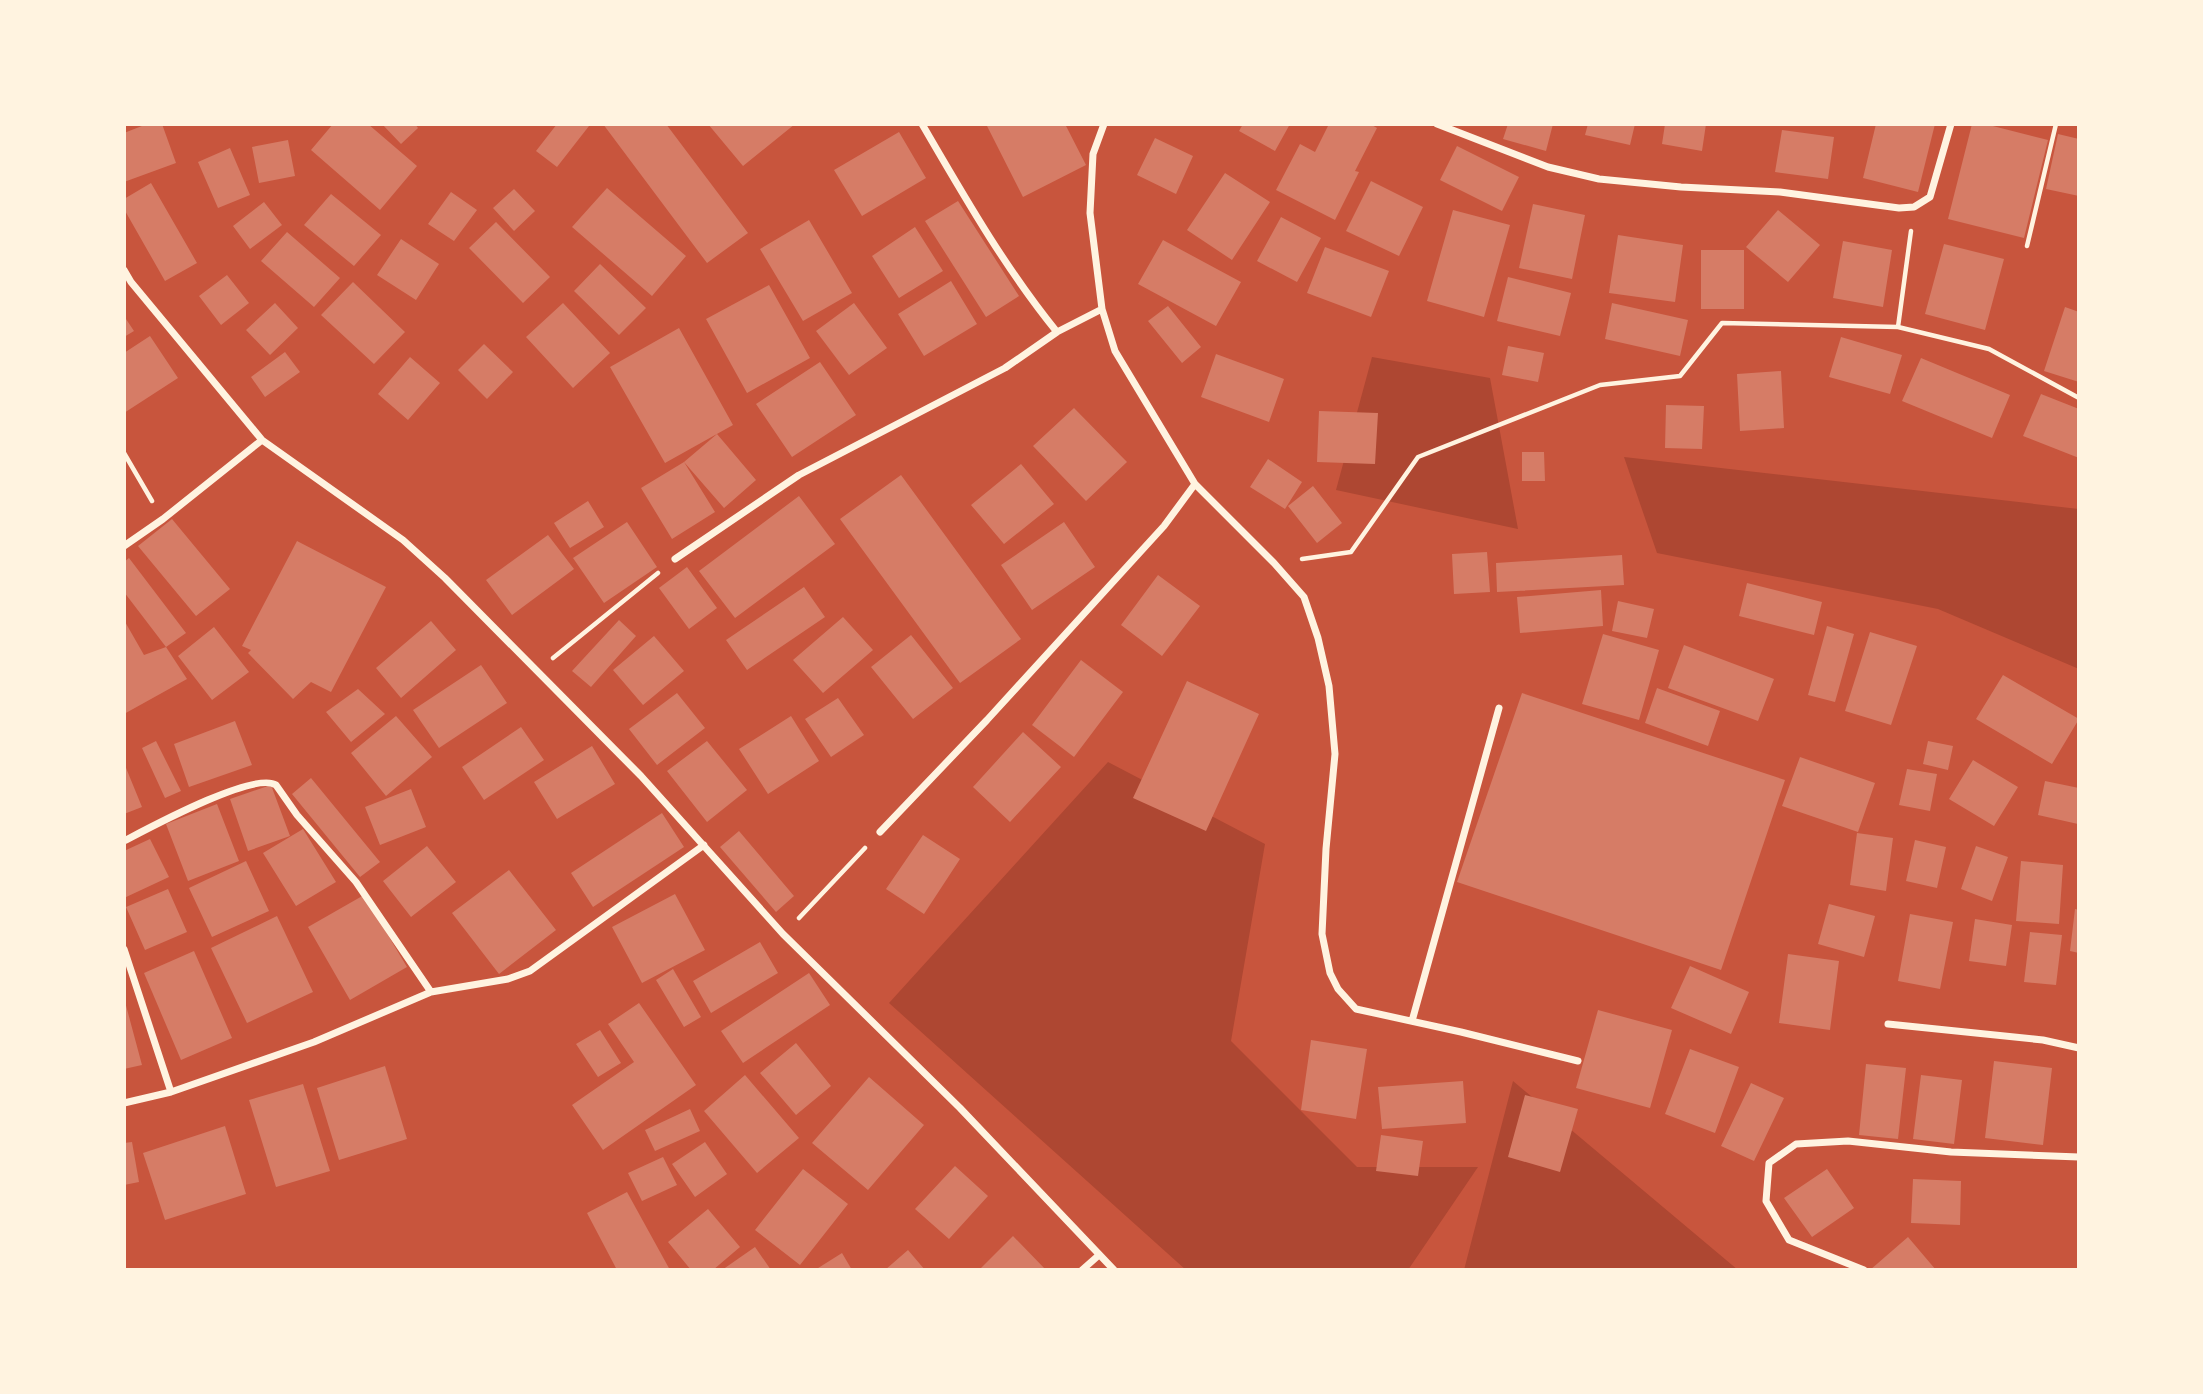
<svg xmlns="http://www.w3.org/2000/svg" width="2203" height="1394" viewBox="0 0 2203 1394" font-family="'IBM Plex Serif',serif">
	<rect width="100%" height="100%" fill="#c8553d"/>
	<path fill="#ae4732" d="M1372 357 1490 378 1518 529 1336 490Z
		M1624 457 2079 509V669L1938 609 1657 553Z
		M1108 762 1265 844 1231 1041 1357 1167H1478L1408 1270H1186L889 1003Z
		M1513 1081 1738 1270H1464Z"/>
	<path fill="#d67c66" d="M147 124H162L176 163 124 182V133Z
		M333 124H368L417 166 380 210 311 150Z
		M382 124H415L418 128 401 144Z
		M557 124 589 126 557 167 536 151Z
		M603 124H666L748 233 707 263Z
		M708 124H795L743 166Z
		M986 124H1065L1086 165 1023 197Z
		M1243 124H1290L1275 151 1239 131Z
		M1329 124H1370L1377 128 1355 171 1359 172 1335 220 1276 190 1300 144 1315 152Z
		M1508 124H1553L1546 151 1503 139Z
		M1588 124H1635L1630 145 1585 135Z
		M1665 124H1706L1702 151 1662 144Z
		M1876 124H1935L1918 192 1863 178Z
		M1972 124H1985L2048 140 2024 238 1948 219Z
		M1782 130 1834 137 1828 179 1775 172Z
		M899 132 926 178 862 216 834 170Z
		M2058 134 2079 139V196L2046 189Z
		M1155 138 1193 156 1176 194 1137 175Z
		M288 140 295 176 259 183 252 147Z
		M1457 146 1519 177 1502 211 1440 180Z
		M230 148 250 195 218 208 198 162Z
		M1225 173 1270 202 1232 260 1187 230Z
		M1371 181 1423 207 1399 256 1346 231Z
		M151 183 197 263 165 281 124 209V199Z
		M607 188 686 256 652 296 572 227Z
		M514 189 535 211 514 231 493 208Z
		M451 192 477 210 454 241 428 224Z
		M331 194 381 235 354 266 304 225Z
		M958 201 1019 296 986 317 925 221Z
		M264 202 282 225 250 249 233 226Z
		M1533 204 1585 215 1572 279 1519 268Z
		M1453 210 1510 225 1484 317 1427 301Z
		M1778 210 1820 245 1788 282 1746 247Z
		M1281 217 1321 238 1297 282 1257 261Z
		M809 220 852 293 803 321 760 249Z
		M496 222 550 277 523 303 469 248Z
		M915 227 943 271 899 298 872 256Z
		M287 232 340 278 314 307 261 261Z
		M1618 235 1683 245 1675 302 1609 293Z
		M401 239 439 264 416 300 377 275Z
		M1163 240 1241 282 1216 326 1138 284Z
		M1843 241 1892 250 1883 307 1833 298Z
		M1944 244 2004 259 1985 330 1925 314Z
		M1325 247 1389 271 1371 317 1307 293Z
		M1701 250H1744V309H1701Z
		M600 264 646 308 619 335 574 291Z
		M227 275 249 303 221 325 199 296Z
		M1508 277 1571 293 1560 336 1497 321Z
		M951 281 977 324 924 356 898 314Z
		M353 282 405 332 374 364 321 315Z
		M769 285 810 358 747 393 706 319Z
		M275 303 298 328 270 355 246 330Z
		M563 303 610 353 573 388 526 337Z
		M854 303 887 348 849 375 816 331Z
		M1612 303 1688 320 1680 356 1605 339Z
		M1168 306 1201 347 1182 363 1148 321Z
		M2065 307 2079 312V382L2044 371Z
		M124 316 134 331 124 337Z
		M679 328 733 425 665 463 610 367Z
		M150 336 178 378 124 413V353Z
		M1841 337 1902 355 1890 394 1829 377Z
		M484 344 513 372 487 399 458 370Z
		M1508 346 1544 353 1538 382 1502 375Z
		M285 352 300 372 265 397 251 377Z
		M1216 354 1284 379 1269 422 1201 397Z
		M410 357 440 383 408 420 378 394Z
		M1921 358 2010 395 1992 438 1902 401Z
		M820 362 856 415 792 457 756 404Z
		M1781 371 1784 428 1740 431 1737 374Z
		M2041 394 2079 409V458L2023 436Z
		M1666 405 1704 406 1702 449 1665 448Z
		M1074 408 1127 462 1086 501 1033 446Z
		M1319 411 1378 413 1375 464 1317 462Z
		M717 434 756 480 724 508 684 462Z
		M1522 452H1544L1545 481H1522Z
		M1268 459 1302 482 1285 509 1250 487Z
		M684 462 715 512 672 539 641 488Z
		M1021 464 1054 504 1004 544 971 505Z
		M901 475 1021 639 960 683 840 519Z
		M1313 486 1342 523 1317 543 1288 506Z
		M799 496 835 544 735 618 699 571Z
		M588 501 604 527 570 548 554 523Z
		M172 519 230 589 196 616 138 546Z
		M627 522 657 567 604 603 573 558Z
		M1064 522 1095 567 1032 610 1001 565Z
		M548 535 574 569 512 615 486 580Z
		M297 541 386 587 331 692 311 682 293 699 248 653 251 650 242 646Z
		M1487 552 1490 592 1454 594 1452 554Z
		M1622 555 1624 585 1497 592 1496 563Z
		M129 558 186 633 166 647 124 592V562Z
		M687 567 717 608 689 629 659 588Z
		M1158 575 1200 606 1162 656 1121 625Z
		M1747 583 1822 602 1814 635 1739 616Z
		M804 587 825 617 747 670 726 640Z
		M1601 590 1603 626 1520 633 1517 597Z
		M1618 601 1654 609 1647 638 1612 631Z
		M843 617 873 650 823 693 793 660Z
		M124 620 144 655 166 647 187 679 124 714Z
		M619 620 636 636 591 687 572 671Z
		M431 621 456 650 401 698 376 668Z
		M1827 626 1854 634 1835 702 1808 695Z
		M214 627 249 672 212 700 178 656Z
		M1870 632 1917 646 1891 725 1845 711Z
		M1603 634 1659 650 1639 720 1582 704Z
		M911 635 953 688 913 719 871 667Z
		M654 636 684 671 643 705 613 670Z
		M1684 645 1774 679 1758 721 1668 688Z
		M1081 660 1123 692 1074 757 1032 725Z
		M481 665 507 703 439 748 413 710Z
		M2003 675 2079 719 2052 764 1976 719Z
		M1187 681 1259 714 1206 831 1133 798Z
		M1657 688 1720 711 1708 746 1645 723Z
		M358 689 385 714 351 742 326 712Z
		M677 693 705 728 657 765 629 729Z
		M1522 693 1785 780 1721 970 1457 882Z
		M838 698 864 735 831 757 805 719Z
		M396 716 432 757 386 796 351 753Z
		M791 716 819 761 768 794 739 749Z
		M235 721 252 765 189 787 174 744Z
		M521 727 544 760 484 800 462 767Z
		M1023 732 1061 767 1010 822 973 787Z
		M156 741 181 791 165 798 142 748Z
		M707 741 747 790 707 822 667 771Z
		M1928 741 1953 746 1948 770 1923 764Z
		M592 746 615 784 557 819 534 782Z
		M1800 757 1875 783 1858 832 1782 806Z
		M1973 760 2018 787 1994 826 1949 799Z
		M124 763 142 807 124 814Z
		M1907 769 1937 774 1930 811 1899 805Z
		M311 778 380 862 360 877 292 794Z
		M2045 781 2079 788 2078 824 2038 815Z
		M271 785 290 836 248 851 230 799Z
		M411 789 426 827 380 845 365 807Z
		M217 804 239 861 188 881 166 824Z
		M662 813 684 847 593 907 571 873Z
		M303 829 336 882 296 906 263 853Z
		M739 831 794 896 776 912 720 847Z
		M1857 833 1893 838 1886 891 1850 885Z
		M923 835 960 859 924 914 886 889Z
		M150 839 169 877 124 898V851Z
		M1915 840 1946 847 1937 888 1906 881Z
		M427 846 456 882 411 917 383 881Z
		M1976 846 2008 857 1992 901 1961 889Z
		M246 861 269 911 212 937 189 888Z
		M2021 861 2063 865 2059 924 2016 921Z
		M509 870 556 930 499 974 452 913Z
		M168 889 187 932 145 950 126 907Z
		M675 894 705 950 642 983 612 927Z
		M364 895 407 967 350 1000 308 927Z
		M1829 904 1875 916 1864 957 1818 944Z
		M2075 909 2079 910V953L2070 951Z
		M1910 914 1953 922 1940 989 1898 981Z
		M277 916 313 992 247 1023 211 948Z
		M1975 919 2012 925 2006 966 1969 961Z
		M2030 932 2062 935 2056 985 2024 982Z
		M760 942 778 973 711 1013 693 981Z
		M194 951 232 1038 181 1060 144 973Z
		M1788 954 1839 961 1830 1030 1779 1023Z
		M1690 966 1749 992 1731 1034 1671 1008Z
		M673 969 701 1017 684 1027 656 980Z
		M809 973 830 1005 743 1063 721 1031Z
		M124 998 142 1065 124 1069Z
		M639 1003 696 1085 603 1150 572 1105 634 1062 608 1024Z
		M1598 1010 1672 1030 1650 1108 1576 1088Z
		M600 1030 621 1063 598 1077 576 1044Z
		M1311 1040 1367 1049 1356 1119 1301 1110Z
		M796 1043 831 1086 796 1115 760 1073Z
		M1690 1049 1739 1067 1715 1133 1665 1114Z
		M1994 1061 2052 1068 2043 1145 1985 1138Z
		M1866 1064 1906 1068 1898 1139 1859 1135Z
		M385 1066 407 1139 339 1160 317 1088Z
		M745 1075 799 1138 757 1173 704 1111Z
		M1921 1075 1962 1080 1954 1144 1913 1139Z
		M869 1077 924 1125 868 1190 812 1143Z
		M1463 1081 1466 1123 1382 1129 1378 1087Z
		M1751 1083 1784 1098 1754 1161 1721 1146Z
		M303 1084 330 1171 276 1187 249 1100Z
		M1525 1095 1578 1109 1560 1172 1508 1157Z
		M690 1109 700 1131 655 1151 645 1130Z
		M225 1126 246 1194 165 1220 143 1153Z
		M1381 1135 1423 1141 1418 1176 1376 1171Z
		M132 1142 139 1182 124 1185V1143Z
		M705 1142 727 1174 695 1197 672 1164Z
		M663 1157 677 1185 642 1201 628 1173Z
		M955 1166 988 1196 949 1239 915 1209Z
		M803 1169 848 1204 800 1265 755 1230Z
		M1827 1169 1854 1208 1812 1237 1784 1198Z
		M1913 1179 1961 1181 1960 1225 1911 1223Z
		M627 1192 670 1270H617L587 1213Z
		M708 1209 740 1247 713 1270H691L668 1242Z
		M1013 1236 1046 1270H979Z
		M1908 1237 1936 1270H1870Z
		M755 1247 771 1270H722Z
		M908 1250 925 1270H885Z
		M842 1253 852 1270H815Z"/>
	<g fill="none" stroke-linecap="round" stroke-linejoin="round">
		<path stroke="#fff3e0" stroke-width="4.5" d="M2027 246 2056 124
			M1898 327 1911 231
			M124 453 152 501
			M1302 559 1351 552 1418 457 1600 385 1680 376 1722 323 1898 327 1989 349 2079 398
			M553 658 658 573
			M799 918 865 848"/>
		<path stroke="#fff3e0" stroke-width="7" d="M922 124C964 196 1005 268 1057 332
			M1104 124 1093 154 1090 213 1102 309 1115 351 1195 484 1274 563 1304 597 1318 638 1329 686 1335 754 1326 849 1322 934 1330 973 1338 989 1356 1009 1461 1032 1578 1061
			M1437 124 1548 167 1599 179 1681 187 1780 192 1899 208 1914 207 1930 197 1951 124
			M124 270 131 282 262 440 403 540 445 578 641 776 783 934 960 1108 1114 1270
			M124 546 163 519 262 440
			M675 559 799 475 1005 368 1057 332 1102 309
			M880 832 987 720 1164 526 1195 484
			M124 841C149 828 254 771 276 785L297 815 356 882 431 992
			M124 949 171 1092
			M1412 1021 1499 708
			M1888 1024 2043 1040 2079 1048
			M124 1103 171 1092 314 1042 431 992 508 979 530 971 704 845
			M1082 1270 1099 1255
			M1864 1270 1789 1240 1766 1201 1769 1163 1796 1144 1848 1141 1951 1152 2079 1157"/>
	</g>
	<rect width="2203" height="1394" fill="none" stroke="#fff3e0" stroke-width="252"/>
</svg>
